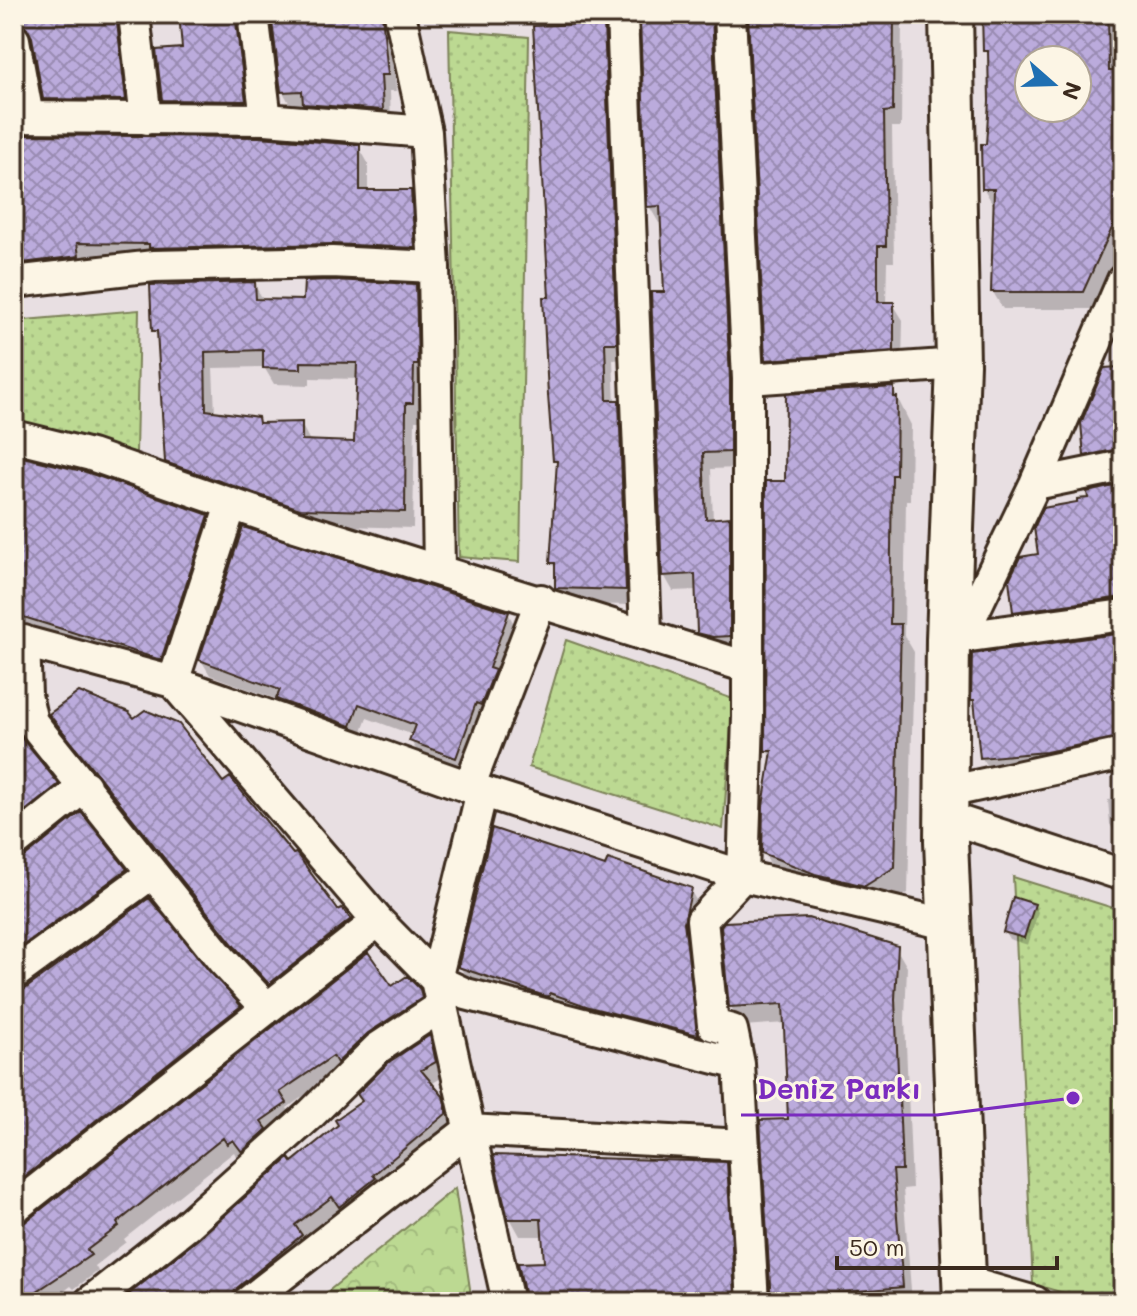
<svg xmlns="http://www.w3.org/2000/svg" width="1137" height="1316" viewBox="0 0 1137 1316" font-family="Mali,sans-serif">
	<defs>
		<pattern id="green-dots" width="8" height="8" patternUnits="userSpaceOnUse" patternTransform="scale(2)"><rect width="8" height="8" fill="#bcd992"/><path d="M2 2h.1M6 6h.1" fill="none" stroke="#a2ba7d" stroke-width="1.8" stroke-linecap="round"/></pattern>
		<pattern id="forest-crowns" width="20" height="18" patternUnits="userSpaceOnUse" patternTransform="scale(2)"><rect width="20" height="18" fill="#bcd992"/><path d="M2 6a3 3 0 1 1 6 0M12 15a3 3 0 1 1 6 0" fill="none" stroke="#a2ba7d"/></pattern>
		<pattern id="building-cross-hatch" width="8" height="8" patternUnits="userSpaceOnUse" patternTransform="scale(2)"><rect width="8" height="8" fill="#bbabdc"/><path d="M0 0l8 8M0 8l8-8" fill="none" stroke="#998bb2"/></pattern>
	</defs>
	<rect width="100%" height="100%" fill="#e8dfe2"/>
	<filter id="ink" filterUnits="userSpaceOnUse"><feTurbulence type="fractalNoise" baseFrequency=".0125" numOctaves="2"/><feDisplacementMap in="SourceGraphic" scale="16" xChannelSelector="R" yChannelSelector="G"/><feConvolveMatrix kernelMatrix="1 2 1 2 8 2 1 2 1" color-interpolation-filters="sRGB"/></filter>
	<g filter="url(#ink)">
		<path fill="url(#green-dots)" stroke="#7c8258" stroke-width="2" d="M449 30 529 37 520 562 459 557Z
			M139 310 136 453 14 423V321Z
			M566 640 733 699 723 829 529 767Z
			M1013 877 1123 911V1302H1094L1033 1284Z"/>
		<path fill="url(#forest-crowns)" stroke="#7c8258" stroke-width="2" d="M455 1188 472 1302H315Z"/>
		<path fill="#0003" fill-rule="evenodd" d="M14 14H126L134 116 55 115 45 99 33 40 14 42Z
			M181 14H262L254 117 173 116 164 100 184 50Z
			M271 14H392L396 91H390L391 126 292 108 283 92Z
			M535 14H636L625 359 613 360 615 402 627 418 635 605 566 604 557 588V571L552 563 558 466 555 460 552 299Z
			M641 14H736L738 468 711 469 713 520 729 519 738 536V652L709 649 699 632 697 590 673 591 664 575 666 293 663 222 659 223 649 206Z
			M745 14H902L901 127H892L894 262H887L886 304H893L903 320 902 367 776 376 767 359 750 17Z
			M986 14H1123V242L1092 309H1003L993 292 994 206 984 189 991 101ZM1029 60H1077V108H1029Z
			M14 135 259 139 359 147 368 163V192H410L420 209 423 264 14 282Z
			M254 284 264 301 305 302 415 286 425 303 422 420H415L413 528 311 525 176 478 167 461 160 341 154 331ZM264 367 274 384 310 385V378L359 379 356 444 310 441 301 424 260 425 257 419 215 413 213 368Z
			M1123 369V466L1095 471 1086 455 1106 370Z
			M893 389 911 425 910 500H906L904 635 914 652 908 893 880 911 779 879 764 853 773 761 767 751 787 483Z
			M14 457 207 517 218 535 172 678 14 632Z
			M1123 486V614L1024 627 1015 611 1040 556Z
			M508 613 516 628 464 772 420 756 411 741 413 735 367 718 359 740 287 714 279 700 210 675 201 660Z
			M1123 635V755L991 774 982 758 973 700Z
			M51 715 134 721 223 785 338 913 342 910 358 935 279 997 246 963Z
			M14 742 57 785 66 800 14 842Z
			M1123 774V839H1119L1110 824 1108 800 1120 799 1118 775Z
			M81 815 134 886 14 973V862L26 859Z
			M607 869 690 890 699 905 692 938 706 1049 469 982 460 967Z
			M1034 905 1038 912 1028 945 1009 939 1005 932Z
			M896 948 907 967 905 1019 912 1188 903 1189 912 1302H772L790 1121 786 1023 742 1026 731 1007Z
			M392 989 418 990 427 1006 287 1108 294 1119 252 1166 243 1154 237 1158 234 1152 124 1239 126 1242 95 1266 98 1271 74 1289 71 1286 50 1302H14V1225L26 1224Z
			M14 994 239 1007 248 1022 14 1207Z
			M429 1038 438 1053 443 1077 431 1084 451 1113 455 1129 247 1302H122L340 1126Z
			M726 1164 736 1182 743 1302H527L546 1264 544 1236H520L510 1218Z"/>
		<path fill="url(#building-cross-hatch)" stroke="#3b2a1e" stroke-width="2" fill-rule="evenodd" d="M18 14H116L126 100 43 99 32 37 27 28 16 23Z
			M179 14H235L246 101 162 100 156 50 182 48Z
			M271 14H382L388 75H381L383 110 303 104 302 91 281 92Z
			M748 14H894L893 111 884 112 886 246H878V302H894V351L765 360Z
			M982 14H1108L1109 71H1123V204L1083 292H991L994 189H982L981 144H986L989 101 988 51H983ZM1029 60H1078L1077 108H1029Z
			M712 16 730 379V452L703 453 706 519 730 517V636L713 637 697 633 695 574 662 576 651 292H664L660 206 647 207 640 20Z
			M604 23 617 343H605L607 400H619L626 590 555 588V563H550L557 461H553L548 395 543 297H549L533 26Z
			M14 135 259 137 360 145V190H411L415 248 332 244 149 248V244L77 243 79 256 14 264Z
			M332 280 416 284 418 365H414L413 403H406L405 512 300 509 165 462 157 331H152L150 285 255 282 256 299 303 300 304 281ZM263 350V368L301 369V362L357 363 354 442 302 440V422L259 423 258 417 206 410 205 352Z
			M1119 367 1123 448 1084 456 1081 423 1104 368Z
			M894 387V397H897L896 475H892L890 624H901L895 867 865 886 815 874 762 853 763 806 772 751H765L766 481H785L786 394Z
			M14 455 86 472 209 515 161 660 14 614Z
			M1123 484V597L1013 612 1009 580 1020 557 1038 554 1034 528 1043 508 1077 502V499L1088 498 1087 492Z
			M243 527 509 612 489 668 495 670 481 705 476 703 456 758 409 741 415 725 359 704 351 726 276 699 280 690 199 660Z
			M1123 633V736L1046 752 980 758 974 700H971L972 654Z
			M79 692 129 712 134 718 145 710 179 724 223 782 230 777 293 854 296 853 338 910 342 908 351 919 269 984 236 948 49 714Z
			M20 736 59 784 14 820V740Z
			M81 812 127 869 14 952V861L25 857Z
			M492 828 605 866 608 859 692 888 684 922 698 1035 589 1007 550 993 549 997 539 994 458 967Z
			M1013 897 1035 904 1024 938 1003 932Z
			M149 898 241 1006 14 1185V992L25 989Z
			M808 918 898 946 895 999 902 1170H893L903 1287 814 1295 815 1302H771L760 1120 788 1119 783 1004 729 1007 721 926 724 922Z
			M368 952 392 986 407 976 420 989 422 998 368 1033 337 1063 333 1056 280 1092 287 1103 261 1121 267 1129 242 1152 233 1140 227 1144 223 1138 117 1223 119 1226 87 1250 91 1255 21 1302H14V1226L25 1222Z
			M430 1035 436 1062 421 1070 443 1096 447 1113 373 1175 376 1178 339 1207 332 1197 295 1225 302 1235 237 1288 230 1302H119L197 1240 289 1158 292 1162 338 1125 335 1120 362 1101 357 1094 389 1062Z
			M493 1155 727 1162 735 1296 644 1302H526L518 1263 544 1262 541 1219H508Z"/>
		<g fill="none" stroke-linecap="round" stroke-linejoin="round">
			<defs>
				<path id="street" d="M134 14 146 119
					M253 14 266 119
					M400 14 426 132 434 267 439 569
					M622 14 646 633
					M730 14 748 379V717L743 876 702 920 713 1025 732 1030 739 1064 753 1302
					M14 40 28 117
					M14 117 266 119 426 132
					M14 282 154 266 332 262 434 267
					M748 379 958 364
					M14 436 91 455 292 525 747 667
					M1035 484 1123 466
					M231 505 173 682 378 921 436 980 466 994 739 1064
					M961 638 1035 484 1123 280
					M14 639 173 682 469 787 743 876 950 925
					M948 639 1123 615
					M24 641 26 695 32 722 222 960 266 1007
					M469 787 541 600
					M482 791 436 980 508 1302
					M947 792 1123 754
					M946 817 1123 875
					M14 843 85 786
					M14 974 151 874
					M14 1208 378 921
					M966 1282 1035 1302
					M90 1302 185 1227 311 1114 378 1048 443 1005
					M248 1302 469 1130 743 1145"/>
				<path id="secondary" d="M951 14 958 364 948 639 946 841 965 1302"/>
			</defs>
			<use href="#street" stroke="#3b2a1e" stroke-width="36"/>
			<use href="#secondary" stroke="#3b2a1e" stroke-width="48"/>
			<use href="#street" stroke="#fcf5e5" stroke-width="30"/>
			<use href="#secondary" stroke="#fcf5e5" stroke-width="42"/>
		</g>
	</g>
	<path fill="none" stroke="#7b2cbf" stroke-width="3" d="M1073 1098L937 1115H741"/>
	<circle fill="#7b2cbf" stroke="#fcf5e5" stroke-width="3" cx="1073" cy="1098" r="8"/>
	<g font-size="28" text-anchor="middle" font-weight="bold" fill="#7b2cbf" stroke="#fcf5e5" stroke-width="6" stroke-linejoin="round" paint-order="stroke">
		<text x="839" y="1099">Deniz Parkı</text>
	</g>
	<rect width="1137" height="1316" fill="none" stroke="#fcf5e5" stroke-width="48"/>
	<rect x="24" y="24" width="1089" height="1268" fill="none" stroke="#3b2a1e" stroke-width="3" filter="url(#ink)"/>
	<g transform="translate(1053 84) rotate(110)"><circle r="38" fill="#fcf5e5" stroke="#afa495" stroke-width="2"/>
	<path d="M0-6L14 30L0 20L-14 30Z" fill="#1f6fb2"/>
	<text y="-12" font-size="22" font-weight="bold" text-anchor="middle" fill="#3b2a1e">N</text>
	</g>
	<path d="M837 1256v12h220v-12" fill="none" stroke="#3b2a1e" stroke-width="4"/>
	<text x="849" y="1256" font-size="24" fill="#3b2a1e" stroke="#fcf5e5" stroke-width="6" paint-order="stroke">50 m</text>
</svg>
